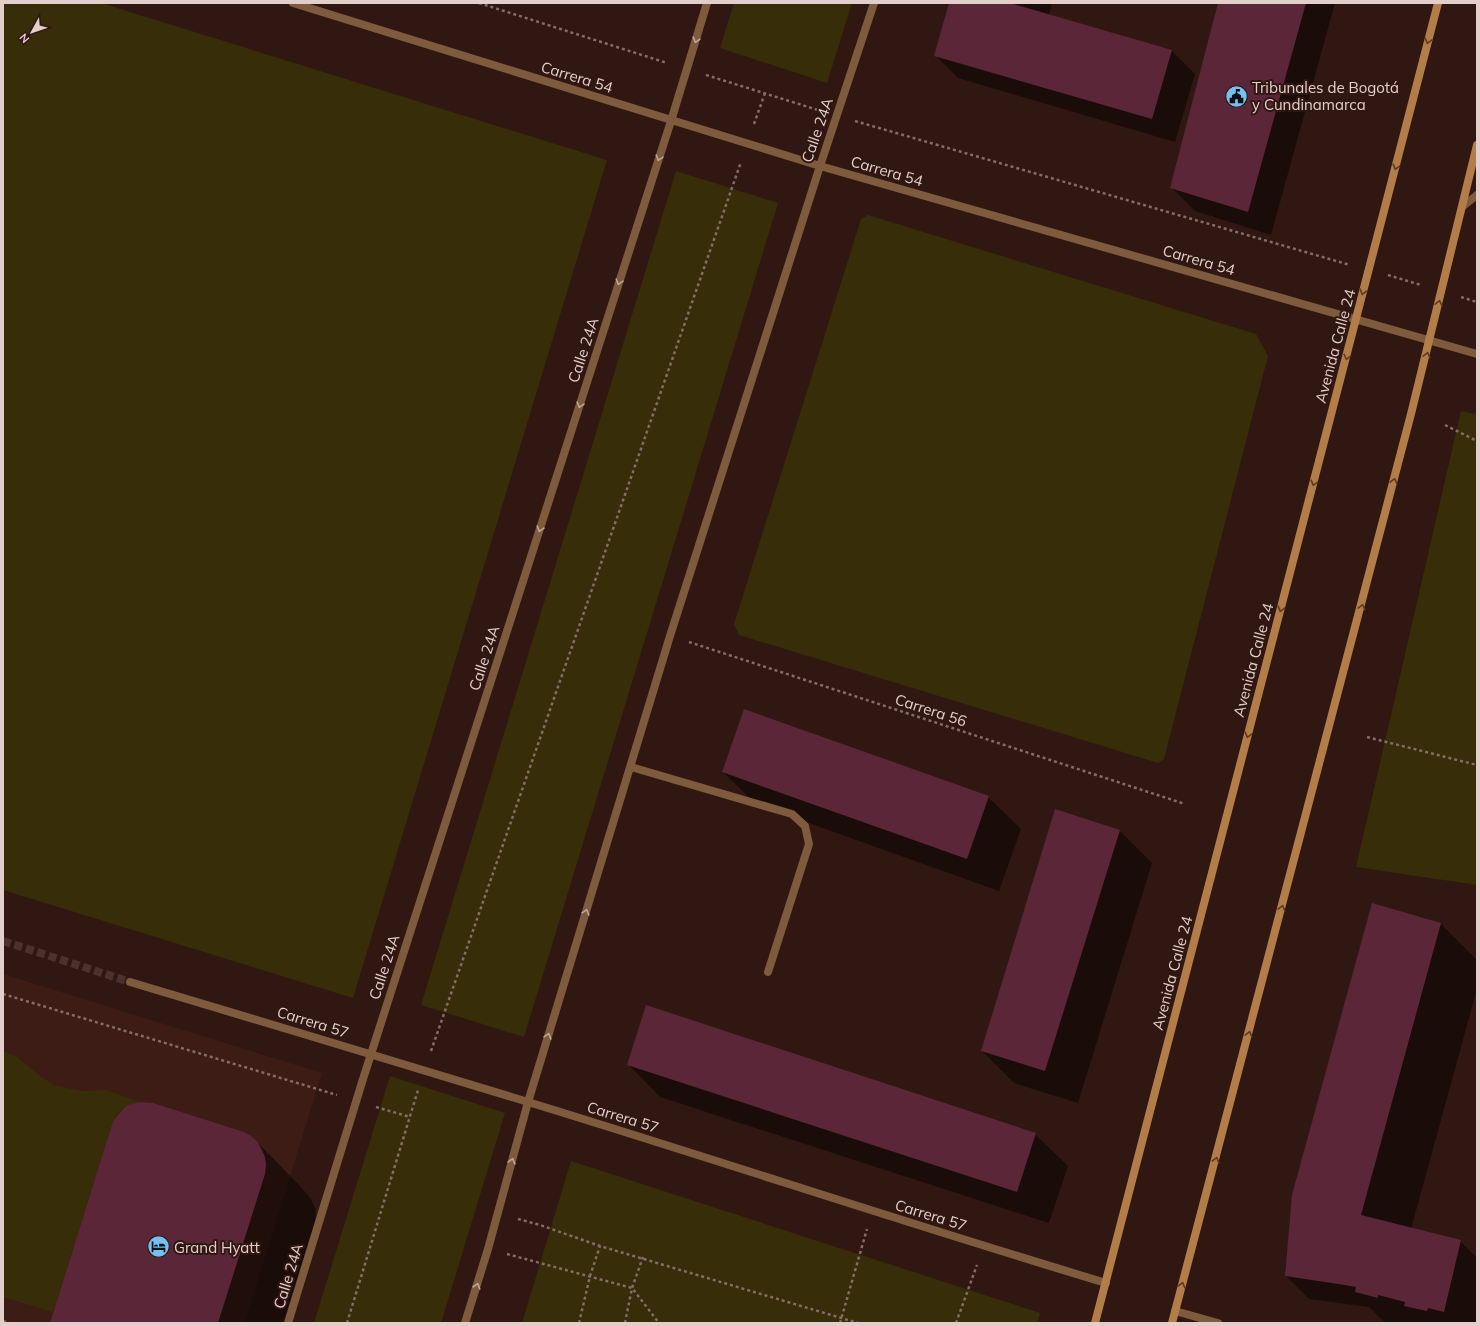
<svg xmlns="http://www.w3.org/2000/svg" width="1480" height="1326" viewBox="0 0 1480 1326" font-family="Mulish,sans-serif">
	<rect width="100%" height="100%" fill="#311711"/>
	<path fill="#3d1c15" d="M3 974 322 1073 245 1323H3Z"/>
	<path fill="#372d08" d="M3 3H101L607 160 353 998 3 890Z
		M734 3H852L827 83 720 48Z
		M676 171 778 203 524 1037 421 1005Z
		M868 215 1256 334 1268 356 1164 759 1158 763 739 635 734 624 861 219Z
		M1461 411 1477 414V885L1356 867Z
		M3 1051 16 1056 40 1076 54 1085 81 1091 106 1090 140 1102C127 1105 119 1110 113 1121L53 1312 3 1297Z
		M390 1076 505 1113 441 1323H314Z
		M571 1161 1040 1313 1037 1323H522Z"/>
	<path fill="#0007" d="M950 3H1052L1049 15 1172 51 1195 74 1175 142 958 78 935 55Z
		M1219 3H1335L1271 235 1195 211 1172 188Z
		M723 772 988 797 1021 829 999 891 756 804Z
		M1120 831 1152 863 1078 1103 1014 1083 982 1051Z
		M1441 924 1477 960V989L1411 1229 1460 1241 1477 1258V1323H1385L1369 1307 1309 1299 1286 1276Z
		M628 1064 1035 1134 1068 1166 1049 1223 660 1097Z
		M251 1136 301 1187 311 1199 315 1208 316 1216 314 1224 283 1323H51Z"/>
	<path fill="#5b2638" d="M949 3H1010L1172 50 1152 119 934 56Z
		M1218 3H1306L1248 212 1170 188Z
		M744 709 989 796 967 859 722 772Z
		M1055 809 1120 830 1045 1071 981 1051Z
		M1372 903 1441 923 1361 1215 1461 1240 1444 1312 1428 1308 1427 1311 1404 1306 1405 1302 1378 1295V1298L1355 1292 1356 1287 1345 1285 1285 1276 1292 1195Z
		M646 1005 1036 1133 1017 1192 627 1065Z
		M140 1102 153 1103 244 1132 251 1136 257 1141 261 1148 265 1157 266 1165 265 1174 218 1323H50L113 1121 124 1108 128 1105Z"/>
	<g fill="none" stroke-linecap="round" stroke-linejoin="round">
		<path stroke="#4c322d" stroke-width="8" stroke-dasharray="8 4" stroke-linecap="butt" d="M3 941 130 982"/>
		<path stroke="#846c67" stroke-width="2.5" stroke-dasharray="3 3" stroke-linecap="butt" d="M479 3 667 63
			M706 75 818 110
			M855 121 1350 265
			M754 124 765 93
			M1388 275 1421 285
			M1461 297 1477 302
			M1445 425 1477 441
			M689 642 1185 804
			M1367 737 1477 765
			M3 994 337 1095
			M431 1051 741 162
			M376 1107 410 1117
			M518 1219 540 1225 600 1246 858 1323
			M507 1254 632 1288 659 1323
			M3 1321 9 1323
			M347 1323 418 1090
			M579 1323 590 1276 600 1246
			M625 1323 632 1288 643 1257
			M840 1323 867 1229
			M956 1323 977 1265"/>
		<path stroke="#7d5b3c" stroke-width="8" d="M1462 207 1477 195
			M631 767 792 814 805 826 809 844 768 972"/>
		<path stroke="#7d5b3c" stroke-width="8" d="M293 3 820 166 1477 354
			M130 982C263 1022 395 1061 528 1102 721 1161 912 1225 1106 1283
			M1175 1311 1218 1323
			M288 1323 363 1079 671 121 707 3
			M465 1323 488 1249 528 1102 670 636 820 166 874 3"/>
		<path stroke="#b37d49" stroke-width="8" d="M1095 1323 1438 3
			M1172 1323 1411 414 1477 145"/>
	</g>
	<defs><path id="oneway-chevron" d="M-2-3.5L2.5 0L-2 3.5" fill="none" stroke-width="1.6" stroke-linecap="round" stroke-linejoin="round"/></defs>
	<g stroke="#bfa698">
		<use href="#oneway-chevron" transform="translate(696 40) rotate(107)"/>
		<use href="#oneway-chevron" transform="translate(659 158) rotate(108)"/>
		<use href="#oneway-chevron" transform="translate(619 282) rotate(108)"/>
		<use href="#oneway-chevron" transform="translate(580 405) rotate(108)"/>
		<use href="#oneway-chevron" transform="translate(540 529) rotate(108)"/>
		<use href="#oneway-chevron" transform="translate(586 912) rotate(-73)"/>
		<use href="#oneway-chevron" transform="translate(548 1036) rotate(-73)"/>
		<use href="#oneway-chevron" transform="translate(512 1161) rotate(-75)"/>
		<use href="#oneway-chevron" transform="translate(477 1286) rotate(-73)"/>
	</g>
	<g stroke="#5e3b25">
		<use href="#oneway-chevron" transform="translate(1428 41) rotate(105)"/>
		<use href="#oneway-chevron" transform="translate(1396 167) rotate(105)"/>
		<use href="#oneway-chevron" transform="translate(1363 292) rotate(105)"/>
		<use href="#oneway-chevron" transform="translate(1439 303) rotate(-77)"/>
		<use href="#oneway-chevron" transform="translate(1427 355) rotate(-76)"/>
		<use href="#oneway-chevron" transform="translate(1347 357) rotate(104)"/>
		<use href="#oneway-chevron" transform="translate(1394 481) rotate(-76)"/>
		<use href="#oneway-chevron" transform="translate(1314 483) rotate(105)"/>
		<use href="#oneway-chevron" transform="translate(1362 607) rotate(-76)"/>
		<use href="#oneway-chevron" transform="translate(1281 609) rotate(105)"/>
		<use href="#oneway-chevron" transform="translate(1248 735) rotate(105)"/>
		<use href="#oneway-chevron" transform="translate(1282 908) rotate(-75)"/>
		<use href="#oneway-chevron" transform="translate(1249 1034) rotate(-75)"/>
		<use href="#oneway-chevron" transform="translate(1216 1160) rotate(-75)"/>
		<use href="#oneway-chevron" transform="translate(1182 1285) rotate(-75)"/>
	</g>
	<defs>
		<symbol id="civic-disc" viewBox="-11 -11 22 22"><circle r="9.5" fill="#71c1f5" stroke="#311711"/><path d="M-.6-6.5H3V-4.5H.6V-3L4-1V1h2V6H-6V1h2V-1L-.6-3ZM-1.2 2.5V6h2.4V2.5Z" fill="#111"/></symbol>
		<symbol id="hotel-disc" viewBox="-11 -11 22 22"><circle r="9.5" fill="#71c1f5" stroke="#311711"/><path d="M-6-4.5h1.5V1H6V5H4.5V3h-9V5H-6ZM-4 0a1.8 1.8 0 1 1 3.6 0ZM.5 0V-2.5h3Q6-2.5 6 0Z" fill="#111"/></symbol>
	</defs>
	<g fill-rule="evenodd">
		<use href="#civic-disc" x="1224" y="84" width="25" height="25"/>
		<use href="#hotel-disc" x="146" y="1234" width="25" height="25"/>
	</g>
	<g text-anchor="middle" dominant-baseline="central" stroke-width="4" stroke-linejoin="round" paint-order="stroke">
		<g font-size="15" fill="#e2ceca" stroke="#311711">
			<text transform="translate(577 77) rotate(17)">Carrera 54</text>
			<text transform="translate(817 130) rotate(-71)">Calle 24A</text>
			<text transform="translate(887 171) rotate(16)">Carrera 54</text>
			<text transform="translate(1199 260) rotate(16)">Carrera 54</text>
			<text transform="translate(1335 346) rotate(-75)">Avenida Calle 24</text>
			<text transform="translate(583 350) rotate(-72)">Calle 24A</text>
			<text transform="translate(484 658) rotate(-72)">Calle 24A</text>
			<text transform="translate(1253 660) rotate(-75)">Avenida Calle 24</text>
			<text transform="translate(931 710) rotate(18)">Carrera 56</text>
			<text transform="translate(384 967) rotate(-72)">Calle 24A</text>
			<text transform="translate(1172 973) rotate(-75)">Avenida Calle 24</text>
			<text transform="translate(313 1022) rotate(17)">Carrera 57</text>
			<text transform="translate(623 1117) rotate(17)">Carrera 57</text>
			<text transform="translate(931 1215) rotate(17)">Carrera 57</text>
			<text transform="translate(288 1276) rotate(-73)">Calle 24A</text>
		</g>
		<g font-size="15" fill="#e2ceca" stroke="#311711" text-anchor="start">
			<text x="1252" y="87">Tribunales de Bogotá<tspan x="1252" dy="17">y Cundinamarca</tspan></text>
			<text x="174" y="1247">Grand Hyatt</text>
		</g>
	</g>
	<rect width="1480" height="1326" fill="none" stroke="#e2ceca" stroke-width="8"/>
	<g transform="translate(32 32) rotate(230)" stroke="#311711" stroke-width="3" paint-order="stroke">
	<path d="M0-3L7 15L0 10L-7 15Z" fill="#e2ceca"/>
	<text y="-6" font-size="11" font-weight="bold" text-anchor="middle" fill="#e2ceca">N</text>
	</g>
</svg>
